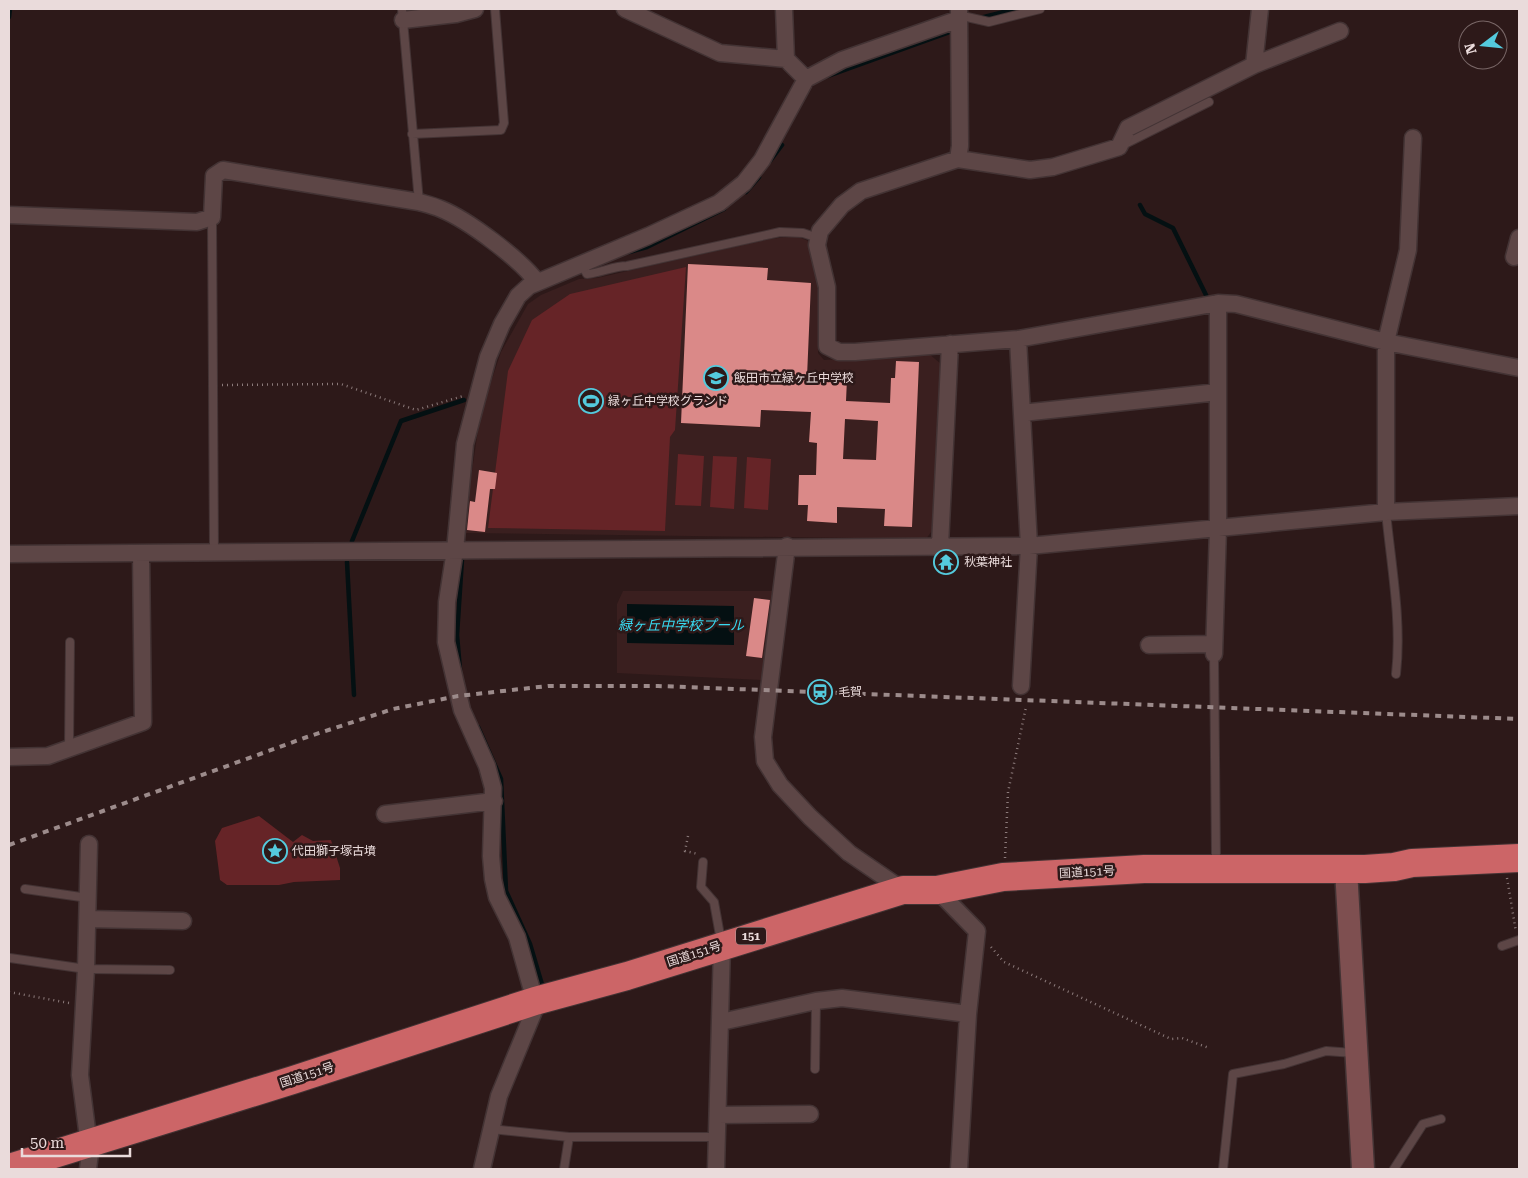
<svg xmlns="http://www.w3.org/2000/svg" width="1528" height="1178" viewBox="0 0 1528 1178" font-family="'Roboto Serif','Noto Sans JP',serif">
	<rect width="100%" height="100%" fill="#2d1919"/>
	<path fill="#3a1f1f" d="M797 236 808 241 820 291 818 353 824 360 928 353 941 364 934 528 926 539 463 533 478 430 489 388 501 352 528 304 541 295 579 279 597 278 769 239Z
		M623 591H773L762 680 617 673V604Z"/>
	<path fill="#662427" d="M686 267 675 430 670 437 665 531 488 528 508 371 532 320 570 294Z
		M678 454 704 456 701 506 675 505Z
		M713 456 737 457 734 509 710 507Z
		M747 457 771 459 768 510 744 508Z
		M259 816 293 842 302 835 313 841 331 840 340 868V880L294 882 279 885H227L220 880 215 841 222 828Z"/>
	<path fill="#041012" d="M627 604 734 606V645L627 643Z"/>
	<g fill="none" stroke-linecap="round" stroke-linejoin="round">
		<path stroke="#041012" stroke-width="4.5" d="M9 17 10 9
			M980 18 1016 9
			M828 76 950 32
			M770 161 782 145
			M746 192 759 177
			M1140 205 1145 214 1173 228 1207 297
			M629 252 647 247 724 209
			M352 541 401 421 464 400
			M347 562 354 695
			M460 670 457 635 462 559
			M478 727 501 779 506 891 530 944 543 988"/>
	</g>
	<path fill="#da8988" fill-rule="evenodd" d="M688 264 768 268 767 280 811 283 807 377 847 379 846 401 890 403 891 378H895L896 361 919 362 912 527 884 526 885 509 837 507V523L807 521 808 505H798L799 475H816L817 443 809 442 811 412 761 410 760 427 681 423ZM845 419 878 421 876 460 843 459Z
		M479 470 497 473 495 489H490L485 532 467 530 470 501 475 502Z
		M754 598 770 600 762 658 746 656Z"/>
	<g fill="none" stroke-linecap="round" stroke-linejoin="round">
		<defs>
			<path id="lane" d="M402 9 419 202
				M959 19 967 17 989 22 1040 9
				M412 134 501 130 504 123 495 9
				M1121 146 1209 102
				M212 217 214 552
				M581 263 587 274C601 273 613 266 627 266L780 232 803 233 818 238
				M1386 512C1391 565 1402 621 1396 674
				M1214 654 1216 860
				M69 749 70 642
				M703 862 701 887 714 902 721 941
				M25 889 88 898
				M1502 946 1519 940
				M10 958 86 969 170 970
				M815 1069 816 1001
				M491 1129 569 1137H717
				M564 1169 569 1137
				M1223 1169 1233 1074 1284 1064 1326 1051 1354 1053
				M1394 1169 1423 1124 1441 1119"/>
			<path id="street" d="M625 9 720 53 786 59 806 79
				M784 9 786 59
				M959 9 960 146 958 159 861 191 842 205 820 231 817 245 827 287V346L839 352H855L1018 339 1218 303 1236 304 1386 342 1519 368
				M403 20 456 14 475 9
				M1254 65 1260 9
				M958 159 1030 170 1053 167 1119 147 1128 128 1254 65 1340 31
				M9 215 197 222 212 217 214 176 223 170 419 202C426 204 434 206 441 209 468 220 520 259 537 282
				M1514 257 1519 238
				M1018 339 1029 546 1021 686
				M1022 413 1218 392
				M1386 512V342L1408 250 1413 138
				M940 545 950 344
				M787 546 763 737 765 761 780 785 810 817 849 853 903 890
				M9 554 1029 546 1386 512 1519 506
				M1149 645 1214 644
				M1214 654 1218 529V303
				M9 757 48 756 143 722 141 553
				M385 814 494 801
				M937 890 977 931 968 1014 959 1169
				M88 919 183 921
				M721 1022 816 1001 842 998 968 1014
				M718 1115 810 1114
				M88 1169 90 1153 80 1075 86 969 89 844
				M482 1169 499 1096 534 1011 535 1001 517 937 497 897 493 879 491 856 493 788 487 766 462 710 446 642 447 602 455 550 465 444 488 357 502 324 518 296 529 286 648 236 719 203 744 183 762 160 806 79 842 60 959 19
				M716 1169 722 945"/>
			<path id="secondary" d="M1346 869 1363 1169"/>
			<path id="highway" d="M9 1168 293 1080 535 1001 627 976 903 890H937L1003 877 1144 869H1365L1394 867 1412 863 1519 858"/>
		</defs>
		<use href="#lane" stroke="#433334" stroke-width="10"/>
		<use href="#street" stroke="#433334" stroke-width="19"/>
		<use href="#secondary" stroke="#433334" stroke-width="25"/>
		<use href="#highway" stroke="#433334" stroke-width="30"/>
		<path stroke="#8c7b7b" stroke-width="2.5" stroke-dasharray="1 4" stroke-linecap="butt" d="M222 385 341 384 416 410 463 396
			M688 836 685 851 698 854
			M1005 858 1008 792 1026 707
			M1507 878 1516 932
			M991 947 1004 962 1171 1039 1182 1038 1209 1048
			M9 992 69 1003"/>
		<use href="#lane" stroke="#5d4646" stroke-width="8"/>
		<use href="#street" stroke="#5d4646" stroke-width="16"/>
		<use href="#secondary" stroke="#7e4f50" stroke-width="22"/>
		<use href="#highway" stroke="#cc6567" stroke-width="28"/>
		<path stroke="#9c8b8b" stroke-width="4" stroke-dasharray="6 6" stroke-linecap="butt" d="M9 845 307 737 393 709 458 696 548 686H658L1519 719"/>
	</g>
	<defs>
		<symbol id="school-ring" viewBox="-11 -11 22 22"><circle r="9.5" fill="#2d1919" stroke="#54cadd" stroke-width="1.5"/><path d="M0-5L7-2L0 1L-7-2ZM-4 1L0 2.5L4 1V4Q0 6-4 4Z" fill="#54cadd"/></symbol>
		<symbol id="stadium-ring" viewBox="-11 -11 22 22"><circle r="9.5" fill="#2d1919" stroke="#54cadd" stroke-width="1.5"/><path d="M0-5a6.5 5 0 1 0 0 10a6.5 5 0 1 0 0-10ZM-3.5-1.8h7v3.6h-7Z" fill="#54cadd"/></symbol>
		<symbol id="temple-ring" viewBox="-11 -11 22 22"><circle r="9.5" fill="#2d1919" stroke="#54cadd" stroke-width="1.5"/><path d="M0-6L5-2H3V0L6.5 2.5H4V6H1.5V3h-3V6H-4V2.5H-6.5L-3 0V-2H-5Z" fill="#54cadd"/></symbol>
		<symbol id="station-ring" viewBox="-11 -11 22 22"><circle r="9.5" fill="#2d1919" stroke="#54cadd" stroke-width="1.5"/><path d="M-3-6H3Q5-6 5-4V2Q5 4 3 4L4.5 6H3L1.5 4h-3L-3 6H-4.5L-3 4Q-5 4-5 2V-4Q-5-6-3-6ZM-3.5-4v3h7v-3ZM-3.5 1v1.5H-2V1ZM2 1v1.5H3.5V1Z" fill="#54cadd"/></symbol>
		<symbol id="sight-ring" viewBox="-11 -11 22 22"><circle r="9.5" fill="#2d1919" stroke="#54cadd" stroke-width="1.5"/><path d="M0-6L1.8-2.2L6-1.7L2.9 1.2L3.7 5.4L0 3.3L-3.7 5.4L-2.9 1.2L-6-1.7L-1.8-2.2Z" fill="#54cadd"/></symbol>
	</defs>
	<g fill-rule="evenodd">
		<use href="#school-ring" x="702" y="364" width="28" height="28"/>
		<use href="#stadium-ring" x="577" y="387" width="28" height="28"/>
		<use href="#temple-ring" x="932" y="548" width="28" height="28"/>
		<use href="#station-ring" x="806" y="678" width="28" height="28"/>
		<use href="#sight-ring" x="261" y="837" width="28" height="28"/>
	</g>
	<g text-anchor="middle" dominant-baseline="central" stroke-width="5" stroke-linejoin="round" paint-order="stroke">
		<rect fill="#2d1919" stroke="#b1a1a1" stroke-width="1" x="736" y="927.5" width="30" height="17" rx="4"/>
		<g font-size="11" font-weight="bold" fill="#eadbdb">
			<text x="751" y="936">151</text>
		</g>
		<g font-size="12" fill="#eadbdb" stroke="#2d1919" text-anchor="start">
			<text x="734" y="378">飯田市立緑ヶ丘中学校</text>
			<text x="608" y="401">緑ヶ丘中学校グランド</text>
			<text x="964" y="562">秋葉神社</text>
			<text x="838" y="692">毛賀</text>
			<text x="292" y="851">代田獅子塚古墳</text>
		</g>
		<g font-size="12" fill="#eadbdb" stroke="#2d1919">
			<text transform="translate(1087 872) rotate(-3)">国道151号</text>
			<text transform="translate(694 954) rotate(-18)">国道151号</text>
			<text transform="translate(307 1075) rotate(-18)">国道151号</text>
		</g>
		<g font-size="14" font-style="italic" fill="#38d9f0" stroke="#2d1919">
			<text x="681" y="625">緑ヶ丘中学校プール</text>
		</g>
	</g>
	<rect width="1528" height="1178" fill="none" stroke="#eadbdb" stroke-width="20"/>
	<g transform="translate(1483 45) rotate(254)"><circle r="24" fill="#2d1919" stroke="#796767"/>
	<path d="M0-4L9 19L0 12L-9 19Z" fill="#54cadd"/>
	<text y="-8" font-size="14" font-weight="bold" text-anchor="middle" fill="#eadbdb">N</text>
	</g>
	<path d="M22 1148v8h108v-8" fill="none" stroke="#eadbdb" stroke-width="2.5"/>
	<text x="30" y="1148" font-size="15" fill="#eadbdb" stroke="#2d1919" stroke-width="4" paint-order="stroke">50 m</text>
</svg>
